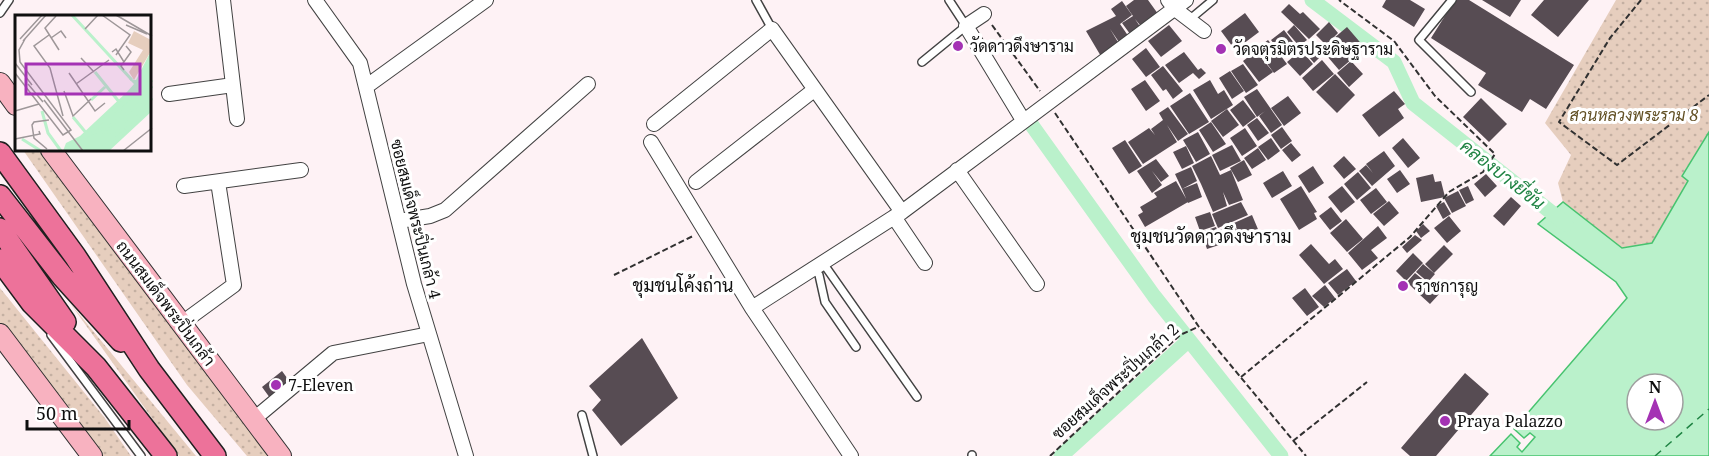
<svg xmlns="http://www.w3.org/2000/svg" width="1709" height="456" viewBox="0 0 1709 456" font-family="'Noto Serif',Sarabun,serif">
	<defs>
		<pattern id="park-dots" width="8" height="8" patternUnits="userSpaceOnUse" patternTransform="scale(1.5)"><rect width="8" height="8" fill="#e6cebe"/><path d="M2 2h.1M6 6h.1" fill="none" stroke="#c4b0a2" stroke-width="1.8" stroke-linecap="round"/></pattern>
	</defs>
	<rect width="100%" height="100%" fill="#fef2f5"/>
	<path fill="url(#park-dots)" d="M1616 0H1709V132L1682 175 1688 181 1652 243 1622 248 1563 202 1558 183 1571 155 1545 123Z
		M23 150H41L225 391 269 456H247L187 385Z
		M0 288 104 417 131 456H100L0 324Z
		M70 303 196 456H179Z"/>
	<path fill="#baf1cb" stroke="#47c36f" stroke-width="1.5" fill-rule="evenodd" d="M1709 132V456H1490L1511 434 1520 443 1517 447 1522 452 1535 437 1530 433 1524 438 1514 429 1627 298 1616 282 1538 224 1563 202 1622 248 1652 243 1688 181 1682 176ZM1637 384H1673V420H1637Z"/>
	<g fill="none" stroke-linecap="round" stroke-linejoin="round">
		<path stroke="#baf1cb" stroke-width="15" d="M1312 0 1394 62 1413 103 1566 224
			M1031 124 1154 296 1281 456
			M1061 456 1189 340"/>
		<path stroke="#1f8343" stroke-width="1.5" stroke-dasharray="8 6" stroke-linecap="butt" d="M1655 456 1709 409"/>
	</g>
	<path fill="#574c53" d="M1134 0H1148L1161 18 1144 30 1135 19 1143 31 1133 38 1122 23 1133 16 1126 6Z
		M1386 0H1410L1425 9 1414 27 1382 7Z
		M1455 0H1469L1574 65 1546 109 1530 99 1522 112 1478 85 1486 73 1431 38Z
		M1482 0H1521L1510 17Z
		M1544 0H1589L1558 37 1531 15Z
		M1122 1 1132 15 1120 24 1131 40 1121 45 1110 29 1121 47 1102 58 1086 31 1116 16 1111 9Z
		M1289 4 1300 14 1303 12 1320 29 1309 39 1281 12Z
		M1245 13 1259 32 1235 50 1221 31Z
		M1329 22 1338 33 1327 44 1347 27 1365 48 1339 70 1321 49 1326 45 1316 35Z
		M1169 25 1182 41 1161 57 1148 41Z
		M1294 25 1307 40 1299 46 1287 32Z
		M1284 30 1297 47 1284 57 1271 40Z
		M1268 40 1277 51 1264 60 1256 49Z
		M1308 43 1320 57 1314 63 1302 49Z
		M1146 48 1160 67 1146 77 1132 59Z
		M1301 50 1313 64 1300 76 1287 62Z
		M1256 51 1273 72 1259 82 1243 61Z
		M1184 52 1198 70 1201 68 1206 73 1199 79 1193 73 1179 83 1165 65Z
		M1278 52 1287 64 1274 73 1265 61Z
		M1322 60 1334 74 1313 91 1302 78Z
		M1351 61 1363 74 1349 87 1337 73Z
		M1243 64 1258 85 1246 93 1231 71Z
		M1163 66 1183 91 1173 99 1166 89 1163 91 1151 75Z
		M1230 71 1244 91 1232 99 1219 78Z
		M1335 74 1355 95 1337 113 1316 92Z
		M1145 80 1160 101 1146 111 1131 89Z
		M1210 80 1218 94 1224 90 1233 105 1211 119 1193 90Z
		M1257 89 1282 125 1271 133 1259 116 1265 111 1257 117 1244 97Z
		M1394 91 1405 104 1398 109 1404 118 1379 137 1362 115Z
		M1190 93 1209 122 1189 134 1170 106Z
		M1288 96 1301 113 1284 126 1271 108Z
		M1481 98 1507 124 1489 142 1463 117Z
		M1243 100 1256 117 1243 127 1230 110Z
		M1168 107 1188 134 1178 141 1167 125 1177 142 1143 164 1128 142 1149 128 1155 135 1151 129 1163 120 1159 113Z
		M1227 109 1239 125 1223 137 1211 121Z
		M1257 118 1269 133 1258 141 1247 125Z
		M1211 122 1226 144 1213 152 1199 130Z
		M1282 127 1292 141 1281 149 1271 135Z
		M1245 128 1257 146 1242 156 1230 138Z
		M1198 132 1210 154 1196 162 1183 140Z
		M1271 138 1280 151 1268 160 1258 147Z
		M1403 138 1420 158 1408 168 1392 148Z
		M1125 140 1142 166 1129 174 1112 148Z
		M1291 143 1301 155 1292 162 1282 150Z
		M1232 145 1241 161 1220 171 1212 155Z
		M1186 146 1194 163 1182 169 1173 152Z
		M1258 148 1266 160 1252 169 1244 158Z
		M1384 151 1395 166 1372 186 1359 171 1366 165 1373 173 1366 164Z
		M1211 156 1220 175 1231 170 1243 200 1229 205 1223 192 1227 206 1213 212 1201 184 1215 176 1201 184 1192 166Z
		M1344 156 1356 169 1344 179 1333 166Z
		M1156 159 1169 176 1161 182 1152 171 1162 185 1152 193 1137 171Z
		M1244 160 1252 175 1238 182 1230 168Z
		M1313 166 1324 183 1309 193 1298 176Z
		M1191 167 1197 181 1182 189 1175 174Z
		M1400 170 1410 184 1397 193 1387 179Z
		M1283 171 1292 186 1272 198 1263 183Z
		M1358 172 1371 188 1357 200 1344 184Z
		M1433 174 1435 182 1441 181 1445 197 1421 202 1416 178Z
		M1486 174 1497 186 1485 197 1474 184Z
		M1176 181 1188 202 1145 227 1138 215 1143 212 1140 207 1157 197 1154 193Z
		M1197 183 1202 197 1188 203 1182 189Z
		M1301 186 1317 212 1314 213 1317 219 1299 230 1280 199Z
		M1342 186 1355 202 1341 213 1328 197Z
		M1468 186 1474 200 1466 204 1459 190Z
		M1376 188 1387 202 1371 214 1360 200Z
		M1458 191 1466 206 1452 213 1444 198Z
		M1511 197 1521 206 1504 226 1493 216Z
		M1389 201 1399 213 1384 226 1373 214Z
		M1241 202 1248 215 1218 228 1212 214Z
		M1444 202 1451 214 1443 219 1436 206Z
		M1331 207 1342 221 1330 230 1319 216Z
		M1210 212 1215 226 1200 231 1195 217Z
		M1252 215 1260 234 1243 241 1234 223Z
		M1449 216 1461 231 1447 243 1434 228Z
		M1346 219 1363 239 1347 252 1330 233Z
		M1234 224 1240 237 1225 244 1220 230Z
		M1423 224 1430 231 1421 238 1416 231Z
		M1378 226 1387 238 1371 250 1378 258 1362 270 1348 253Z
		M1216 227 1222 244 1207 249 1201 232Z
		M1415 235 1422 240 1407 253 1402 247Z
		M1311 244 1329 264 1335 259 1343 269 1324 284 1299 255Z
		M1444 245 1453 254 1434 273 1425 264Z
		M1413 253 1423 263 1406 281 1396 271Z
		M1423 264 1435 274 1428 282 1416 272Z
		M1347 269 1356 281 1338 295 1328 283Z
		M1415 273 1427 283 1418 293 1407 282Z
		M1430 282 1441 292 1430 304 1419 294Z
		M1325 285 1335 298 1324 307 1312 296Z
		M1305 288 1319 307 1307 316 1292 298Z
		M642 338 678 398 621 446 592 410 601 400 589 386Z
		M282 371 290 382 270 398 262 387Z
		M1465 373 1489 394 1436 456H1410L1401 448Z"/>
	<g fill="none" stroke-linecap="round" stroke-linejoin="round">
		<defs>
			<path id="lane" d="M756 0 772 29
				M1452 0 1419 40 1471 92
				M0 13 9 0
				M1189 20 1213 0
				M922 62 966 26 949 0
				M823 263 917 397
				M814 268 819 275 825 302 856 347
				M51 335 141 456
				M582 415 593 456
				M972 456V455"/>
			<path id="street" d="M223 0 237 119
				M315 0 360 63 414 284 466 456
				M1168 0 1175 9 1204 31
				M984 14 966 26 1023 120
				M367 86 486 0
				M169 94 233 85
				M654 124 772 29 902 212
				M651 142 752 308 851 456
				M957 170 1037 284
				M696 182 814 90
				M184 186 301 170
				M894 217 925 263
				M399 221 430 216 445 210 588 84
				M752 308 902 212 1186 0
				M182 323 234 285 218 182
				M254 419 333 353 429 334"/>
			<path id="secondary" d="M0 83 16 105
				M51 150 281 456
				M0 334 92 456"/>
			<path id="primary" d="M0 153 75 256 149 369 215 456
				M0 196 63 277 121 341
				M0 229 65 322
				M0 260 32 303 96 367 166 456"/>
		</defs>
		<use href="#lane" stroke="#424242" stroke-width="10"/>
		<use href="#street" stroke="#424242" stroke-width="16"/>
		<use href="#secondary" stroke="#313131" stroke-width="22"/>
		<use href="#primary" stroke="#202020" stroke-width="24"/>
		<path stroke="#313131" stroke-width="2" stroke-dasharray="6 3" stroke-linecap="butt" d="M1641 0 1610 38 1559 122 1617 165 1709 95
			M992 25 1040 91
			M1055 113 1199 327 1306 456
			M614 275 693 236
			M1241 377 1410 237 1449 192 1483 172 1495 154 1435 96 1394 41 1339 0
			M1293 441 1367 382
			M1050 456 1180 335 1198 327"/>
		<use href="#lane" stroke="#fff" stroke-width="7"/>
		<use href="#street" stroke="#fff" stroke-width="14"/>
		<use href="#secondary" stroke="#f8b2c0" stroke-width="20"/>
		<use href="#primary" stroke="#ed729a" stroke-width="21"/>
	</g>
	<g fill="#a432b4" stroke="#fff" stroke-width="2">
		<circle cx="958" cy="46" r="6"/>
		<circle cx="1221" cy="49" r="6"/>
		<circle cx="1403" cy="286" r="6"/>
		<circle cx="276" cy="385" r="6"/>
		<circle cx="1445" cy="421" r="6"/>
	</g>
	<g text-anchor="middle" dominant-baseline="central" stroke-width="6" stroke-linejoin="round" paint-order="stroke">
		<g font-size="16" fill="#0f0f0f" stroke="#fff" text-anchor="start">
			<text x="970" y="46">วัดดาวดึงษาราม</text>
			<text x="1233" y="49">วัดจตุรมิตรประดิษฐาราม</text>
			<text x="1415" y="286">ราชการุญ</text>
			<text x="288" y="385">7-Eleven</text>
			<text x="1457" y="421">Praya Palazzo</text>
		</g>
		<g font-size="16" font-style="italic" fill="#625024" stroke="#fff">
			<text x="1634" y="115">สวนหลวงพระราม 8</text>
		</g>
		<g font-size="16" fill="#0f0f0f" stroke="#fff">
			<text transform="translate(416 219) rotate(76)">ซอยสมเด็จพระปิ่นเกล้า 4</text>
			<text transform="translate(166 303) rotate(53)">ถนนสมเด็จพระปิ่นเกล้า</text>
			<text transform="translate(1115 381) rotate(-42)">ซอยสมเด็จพระปิ่นเกล้า 2</text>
		</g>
		<g font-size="18" font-style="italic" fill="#1f8343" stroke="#fff">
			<text transform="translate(1503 174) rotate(38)">คลองบางยี่ขัน</text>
		</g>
		<g font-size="18" fill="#0f0f0f" stroke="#fff">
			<text x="1211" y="236">ชุมชนวัดดาวดึงษาราม</text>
			<text x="683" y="285">ชุมชนโค้งถ่าน</text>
		</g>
	</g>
	<g transform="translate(15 15)">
		<rect width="136" height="136" fill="#fef2f5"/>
		<path d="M119 16 136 25V36L119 65 114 57 128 35 113 28Z" fill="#e6cebe"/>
		<path d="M136 36V97L94 136H48L51 128 65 121 112 77 119 69 114 64 121 65Z" fill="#baf1cb"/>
		<path fill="none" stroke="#baf1cb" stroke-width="3" d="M57 0 117 65M80 57 105 88M76 85 90 72M105 87 114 114M27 96 33 118 46 136M58 102 72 119M82 118 110 115M67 123 98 109 123 90 137 71M7 124 26 136M63 126 137 65M81 136 114 114 137 83"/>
		<path fill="none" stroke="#9e9799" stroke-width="1.5" d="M87 0 115 20 101 40M101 0 137 21M41 1 30 13 44 35M111 10 132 19M70 14 83 0M34 20 19 31 35 53 48 101M36 23 46 16 51 23M5 24 27 0M8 26 31 0M97 37 101 34 109 47M66 43 79 57M0 48 17 70M109 55 106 51 116 37 111 31M0 58 48 120 56 115 5 47 4 35 10 24M54 58 80 96 90 88M13 69 28 87M61 69 94 45M49 76 58 101 76 84M29 85 68 136M0 96 24 89M0 124 25 119 24 116M32 134 19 123 17 110 19 107 34 105M108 136 137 113"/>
		<path fill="#a432b4" fill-opacity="0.15" stroke="#a432b4" stroke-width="3" d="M11 49H125V79H11Z"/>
		<rect width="136" height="136" fill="none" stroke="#0f0f0f" stroke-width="3"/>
	</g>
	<g transform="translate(1655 402)"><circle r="28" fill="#ffffff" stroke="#9f9f9f" stroke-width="1.5"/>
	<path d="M0-4.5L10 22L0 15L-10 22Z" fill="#a432b4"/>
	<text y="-9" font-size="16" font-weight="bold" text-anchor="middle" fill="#0f0f0f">N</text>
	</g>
	<path d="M27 420v9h102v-9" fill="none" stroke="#0f0f0f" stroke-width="3"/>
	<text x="36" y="420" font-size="18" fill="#0f0f0f" stroke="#ffffff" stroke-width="4.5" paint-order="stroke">50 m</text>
</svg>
